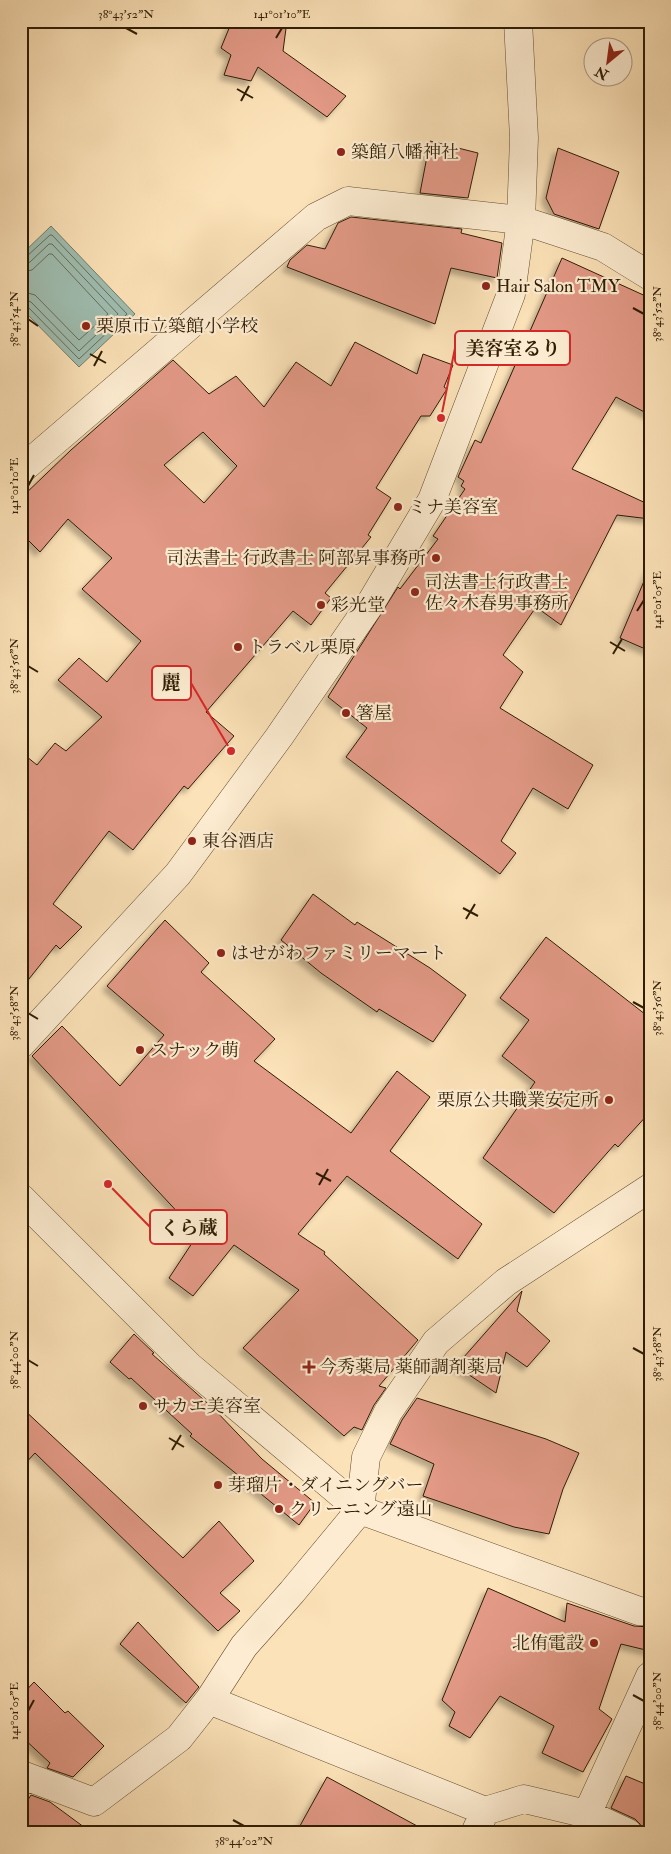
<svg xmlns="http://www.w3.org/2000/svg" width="671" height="1854" viewBox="0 0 671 1854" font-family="'IM FELL Double Pica','Noto Serif JP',serif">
	<defs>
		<filter id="shadow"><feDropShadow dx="-4.5" dy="4.5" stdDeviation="2.5" flood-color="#0004"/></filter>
	</defs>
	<rect width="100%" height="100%" fill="#fce2b8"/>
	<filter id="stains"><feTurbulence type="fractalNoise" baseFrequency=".004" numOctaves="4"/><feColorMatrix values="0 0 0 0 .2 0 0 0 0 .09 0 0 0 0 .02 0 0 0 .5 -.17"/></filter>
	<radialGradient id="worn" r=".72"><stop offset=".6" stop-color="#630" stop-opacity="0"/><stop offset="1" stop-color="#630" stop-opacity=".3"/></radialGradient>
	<path fill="#9fbdb0" stroke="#727d6b" d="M51 226 135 314 79 367 21 308V255Z"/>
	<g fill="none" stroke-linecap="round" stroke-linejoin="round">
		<path stroke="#676d5a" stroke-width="1" d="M21 258 26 257 50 235H52L127 314 79 359 27 306 21 305
			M21 265 30 262 49 244H52L118 314 79 351 31 302 21 298
			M21 272 32 270 49 254H52L108 314 79 340 35 295 21 291"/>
	</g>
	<path fill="#e29986" stroke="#2f1d04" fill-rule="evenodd" filter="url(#shadow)" d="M232 21H287L283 51 346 96 327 117 258 67 251 81 224 75 231 55 221 48Z
		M430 141 478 153 468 198 420 193Z
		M558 148 619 172 599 229 554 214 546 198Z
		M351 217 462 229 461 233 502 243 497 278 451 268 435 324 287 267 290 260 307 245 325 249 338 223Z
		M562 258 650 298V415L616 397 572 469 650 505V519L617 515 561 625 536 607 503 655 523 672 500 708 593 765 568 809 533 788 501 841 516 853 500 874 346 757 367 728 328 697 398 587 400 589 438 539 433 536 465 489 461 486 464 481 458 477 475 440 481 443Z
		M355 342 417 374 423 354 453 365 444 387 447 389 430 416H421L376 488 391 498 368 535 371 537 325 593 331 598 311 625 293 611 206 712 234 736 188 789 184 786 133 850 109 831 53 904 82 927 60 949 56 945 21 989V752L37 765 55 743 66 751 102 717 58 680 79 658 107 682 141 641 82 589 112 558 68 519 40 552 21 533V498L71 450 173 360 209 394 236 376 264 407 296 362 331 386ZM203 432 237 466 204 503 164 465Z
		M650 567V651L620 638Z
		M313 894 355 925 357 922 430 968 466 995 433 1042 379 1009 377 1012 321 973 281 940Z
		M165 920 209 963 201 972 275 1039 254 1061 351 1133 397 1071 430 1097 390 1151 482 1224 458 1259 347 1176 298 1234 325 1252 324 1254 418 1340 379 1386 386 1388 374 1405 362 1430 354 1427 344 1436 243 1348 299 1290 234 1245 193 1296 169 1278 198 1234 32 1056 62 1026 120 1086 164 1035 107 986Z
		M546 937 650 1018V1112L618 1147 615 1144 554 1213 483 1158 535 1082 502 1056 529 1020 500 998Z
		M522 1291 517 1311 550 1341 527 1367 506 1352 496 1393 456 1366Z
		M134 1334 154 1353 152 1354 213 1408 262 1459 315 1503 299 1525 190 1436 192 1434 131 1378 129 1379 110 1362Z
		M417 1398 546 1439 579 1453 563 1489 549 1534 514 1527 423 1496 434 1464 390 1444 402 1420Z
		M21 1407 183 1558 219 1521 254 1561 220 1593 240 1611 218 1631 35 1453 21 1468Z
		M488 1588 565 1622 567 1603 634 1626 650 1627V1651L621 1644 599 1709 612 1719 583 1772 542 1753 554 1726 500 1696 470 1738 449 1726 455 1712 442 1700Z
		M138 1622 199 1687 186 1703 120 1644Z
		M34 1682 65 1713 68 1711 104 1746 73 1777 47 1768 50 1763 21 1736V1696Z
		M626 1776 650 1786V1831L642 1828 640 1824 635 1819 611 1808Z
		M327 1777 430 1833H296Z
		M31 1795 50 1802 92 1833H35L25 1827 21 1831V1811Z"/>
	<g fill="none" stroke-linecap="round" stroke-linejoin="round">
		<defs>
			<path id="minor" d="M21 470 316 217 348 201 521 220 603 247 650 276
				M21 1044 178 874 279 737 369 606 432 500 511 294 521 220 524 138 518 21
				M21 1198 189 1366 360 1510 639 1611 650 1612
				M209 1700 485 1811
				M21 1782 25 1776 94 1802 179 1738 209 1700 244 1646 292 1592 360 1510 366 1457 388 1412 436 1342 506 1282 650 1188
				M587 1814 650 1676
				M475 1833 485 1811 524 1799 587 1814 628 1833"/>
		</defs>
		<use href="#minor" stroke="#624e31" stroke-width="29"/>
		<use href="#minor" stroke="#fdecd1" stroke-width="28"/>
	</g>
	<path fill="none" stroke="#2f1d04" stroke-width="2" d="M126 28 137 34M276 38 282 28M237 89 253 98M241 101 249 86M633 308 644 314M28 319 38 326M90 354 106 363M94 366 102 351M28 486 34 475M637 611 644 600M610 642 625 651M613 654 622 639M28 666 38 672M463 908 478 916M466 919 475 904M633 1002 644 1008M28 1013 38 1019M316 1173 331 1181M319 1185 328 1169M633 1348 644 1354M28 1360 38 1366M169 1438 184 1447M172 1450 181 1435M633 1695 644 1701M28 1711 34 1700M233 1820 244 1826"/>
	<g fill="#8f2418" stroke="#fdecd1" stroke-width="2">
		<circle cx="341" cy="152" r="5"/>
		<circle cx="486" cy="286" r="5"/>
		<circle cx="86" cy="326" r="5"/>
		<circle cx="398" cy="507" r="5"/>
		<circle cx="436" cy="558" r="5"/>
		<circle cx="415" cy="592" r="5"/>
		<circle cx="321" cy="605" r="5"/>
		<circle cx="238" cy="647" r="5"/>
		<circle cx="346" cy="713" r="5"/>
		<circle cx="192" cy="841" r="5"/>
		<circle cx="221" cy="953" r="5"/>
		<circle cx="140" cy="1050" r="5"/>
		<circle cx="609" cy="1100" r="5"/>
		<path d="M306.5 1359.5h5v5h5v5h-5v5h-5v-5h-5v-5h5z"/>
		<circle cx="143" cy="1406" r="5"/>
		<circle cx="218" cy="1485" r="5"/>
		<circle cx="279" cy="1509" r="5"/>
		<circle cx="594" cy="1643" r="5"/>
	</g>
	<g text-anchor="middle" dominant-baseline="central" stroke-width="4.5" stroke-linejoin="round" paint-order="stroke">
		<g font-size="18" fill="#2f1d04" stroke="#fdecd1" text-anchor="start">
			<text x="351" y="152">築館八幡神社</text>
			<text x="496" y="286">Hair Salon TMY</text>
			<text x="96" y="326">栗原市立築館小学校</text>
			<text x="408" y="507">ミナ美容室</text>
			<text x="426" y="558" text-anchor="end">司法書士 行政書士 阿部昇事務所</text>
			<text x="425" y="582">司法書士行政書士<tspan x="425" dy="21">佐々木春男事務所</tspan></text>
			<text x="331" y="605">彩光堂</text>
			<text x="248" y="647">トラベル栗原</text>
			<text x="356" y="713">箸屋</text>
			<text x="202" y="841">東谷酒店</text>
			<text x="231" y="953">はせがわファミリーマート</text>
			<text x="150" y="1050">スナック萌</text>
			<text x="599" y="1100" text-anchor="end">栗原公共職業安定所</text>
			<text x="319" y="1367">今秀薬局 薬師調剤薬局</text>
			<text x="153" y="1406">サカエ美容室</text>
			<text x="228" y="1485">芽瑠片・ダイニングバー</text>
			<text x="289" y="1509">クリーニング遠山</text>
			<text x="584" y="1643" text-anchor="end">北侑電設</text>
		</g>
	</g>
	<path fill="none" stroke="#d62828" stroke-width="2" d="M441 418L455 348M231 751L191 683M108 1184L150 1227"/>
	<g fill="#d62828" stroke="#fdecd1" stroke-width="2">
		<circle cx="441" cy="418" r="5"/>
		<circle cx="231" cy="751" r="5"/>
		<circle cx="108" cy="1184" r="5"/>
	</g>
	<g fill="#fdecd1" stroke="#d62828" stroke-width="2">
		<rect x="455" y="331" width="115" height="34" rx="5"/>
		<rect x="152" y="666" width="39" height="34" rx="5"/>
		<rect x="150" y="1210" width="77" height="34" rx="5"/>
	</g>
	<g font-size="19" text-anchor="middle" font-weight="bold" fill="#2f1d04">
		<text x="513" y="355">美容室るり</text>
		<text x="171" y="689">麗</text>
		<text x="189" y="1234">くら蔵</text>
	</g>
	<rect width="671" height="1854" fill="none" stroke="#fce2b8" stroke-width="55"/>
	<g transform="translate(608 62) rotate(209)"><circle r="24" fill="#fdecd1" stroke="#ab997f"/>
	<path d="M0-4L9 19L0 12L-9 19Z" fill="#8f2418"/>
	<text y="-8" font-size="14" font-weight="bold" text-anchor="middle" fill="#2f1d04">N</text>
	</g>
	<rect x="28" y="28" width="616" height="1798" fill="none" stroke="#2f1d04" stroke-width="2"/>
	<g font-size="12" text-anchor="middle" fill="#2f1d04">
		<text x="126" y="18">38°43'52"N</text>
		<text x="282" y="18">141°01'10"E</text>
		<text transform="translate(657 314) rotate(-90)" y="4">38°43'52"N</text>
		<text transform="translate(14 319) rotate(-90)" y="4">38°43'54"N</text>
		<text transform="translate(14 486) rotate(-90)" y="4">141°01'10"E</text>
		<text transform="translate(657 600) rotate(-90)" y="4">141°01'05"E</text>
		<text transform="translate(14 666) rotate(-90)" y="4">38°43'56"N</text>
		<text transform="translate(657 1008) rotate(-90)" y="4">38°43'56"N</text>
		<text transform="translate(14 1013) rotate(-90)" y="4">38°43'58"N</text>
		<text transform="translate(657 1354) rotate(-90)" y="4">38°43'58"N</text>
		<text transform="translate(14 1360) rotate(-90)" y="4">38°44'00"N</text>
		<text transform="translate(657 1701) rotate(-90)" y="4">38°44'00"N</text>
		<text transform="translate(14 1711) rotate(-90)" y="4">141°01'05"E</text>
		<text x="244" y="1845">38°44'02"N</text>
	</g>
	<rect width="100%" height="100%" filter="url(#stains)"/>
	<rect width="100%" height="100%" fill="url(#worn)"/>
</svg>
